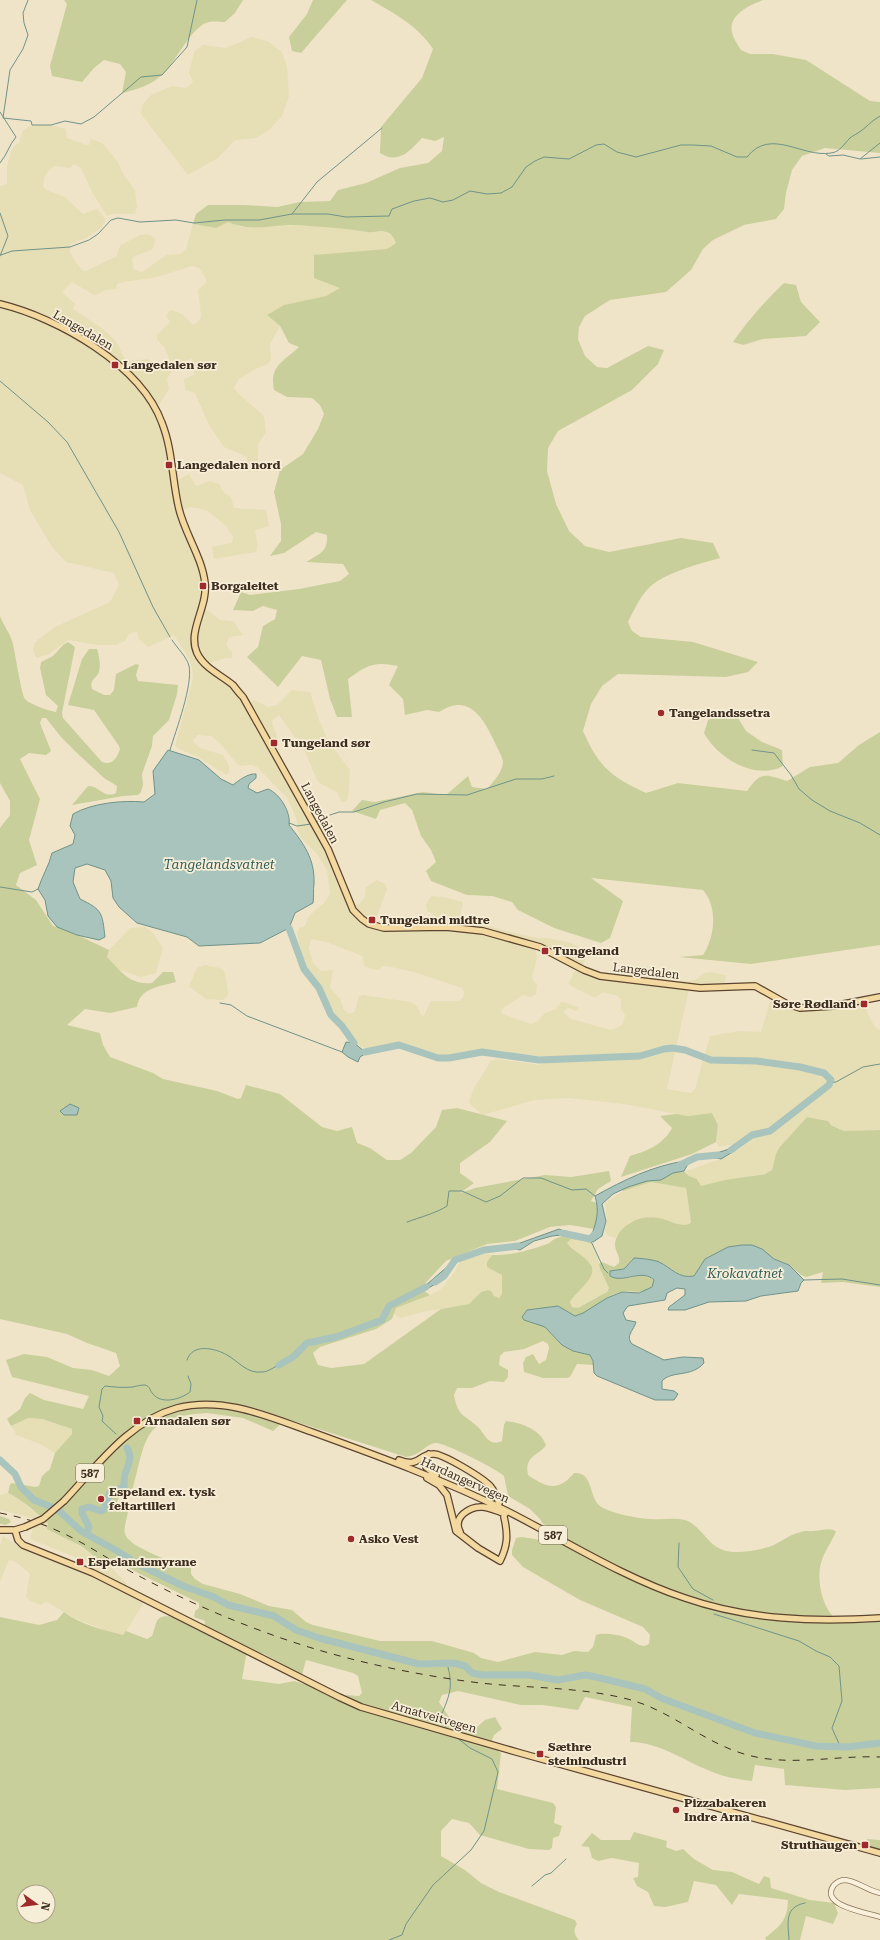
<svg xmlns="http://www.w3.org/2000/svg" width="880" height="1940" viewBox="0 0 880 1940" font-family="'Roboto Serif',serif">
	<rect width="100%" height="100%" fill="#f0e4c8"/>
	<path fill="#e6deb5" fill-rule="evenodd" d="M252 37 269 42 282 52 287 67 289 96 282 116 269 130 256 138 235 140 218 158 188 175 141 114 142 105 151 95 172 86 186 88 193 82 189 73 194 52 203 45 226 48Z
		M32 125H51L66 129 67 138 86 145H89L91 139 102 143 118 162 123 174 135 190 137 207 135 214H112L107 216 92 192 81 168 74 164 70 168 55 166 50 169 44 178 43 186 46 190 65 197 83 214 96 209 100 212 105 219V221L101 228 86 238 71 244 70 252 75 261 82 270 86 271 117 256 118 250 121 245 140 235 147 234 152 236 155 239 154 247 151 250 133 257 132 260 134 270 141 272 144 271 162 258 167 255 181 254 186 249 193 224 216 228 228 222 241 227 258 228 298 225 337 227 370 232H385L393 237 396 243 340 288 326 296 284 305 267 315 280 326 270 344 271 360 268 364 255 369 238 380 234 388 239 394 264 416 266 432 258 444V472L252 471 248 473 247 457 224 447 209 425 195 393 185 390 184 379 194 375 192 358 175 367 167 379 169 389 155 411 161 424 174 482 189 474 196 486 210 481 219 484 224 493 231 497 234 508 266 510 269 526 255 530 258 546 256 552 214 559 212 547 232 543 233 537 226 526 209 512 202 509 191 507 177 512 201 573 204 597 201 608 207 610 220 620 233 621 243 635 229 637 226 645 232 652V658H225L204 665 231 686 245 704 254 700 268 707 277 705 292 690 310 692 319 720 329 742 350 770 348 799 344 802 341 801 337 792 321 784 317 780 301 742 294 736 279 715 273 720 272 722 278 740 276 743 269 745 329 856 350 908 360 903 365 897 366 887 377 880 385 884 387 889 373 927 434 928 436 920 433 914 427 911 426 905 429 899 432 896 443 897 463 902 461 911 462 917 468 921 515 933 538 938H548L571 943 589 952 582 967 554 950 535 943 537 958 532 978 537 985 536 994 531 997 523 995 506 1006 501 1011 502 1014 531 1024 538 1021 545 1013 556 1009 561 1002H564L579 1008 576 1011 568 1008 564 1011V1013L571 1019 611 1030 617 1028 623 1024 625 1015 621 1009V1000L618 996 603 992 595 998 571 986 569 983 575 970 626 981 628 968 640 966 664 970 666 977 679 981H691L697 979 704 973 710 972 726 975 724 986 689 989 667 1089 691 1093 695 1089 710 1036 740 1031 761 1032 770 1001 777 1005 781 1004 806 1011 859 1004 865 1007 874 1026 880 1030V1130L844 1131 824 1120 807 1117 779 1148 771 1172 701 1186 697 1179 689 1176 686 1171 729 1156 751 1141 719 1147 716 1142 718 1125 712 1113 688 1116 624 1104 568 1098 534 1100 483 1115 470 1104 469 1101 474 1088 491 1061 498 1059 539 1065 544 1063 545 1057 480 1049 439 1056 402 1043H393L372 1049 362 1047 355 1043 346 1025 333 1014 325 994 304 962 300 949 297 933 299 928 305 926 308 917 325 902 330 893 327 870 317 854 301 838 297 828V820L287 798 257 767 251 765 241 766 237 764 220 743 211 736 198 735 193 740 195 744 200 748 223 755 229 766V772L226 775 198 757 179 749 175 746 193 678 192 668 189 658 174 635 148 647 139 639 137 631 129 634 125 641 116 645H97L68 640 49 654 37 658 35 656 33 650 35 642 55 627 110 602 119 585 114 573 66 562 52 547 30 510 23 485 0 473V186L7 184V166L11 151 14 146 19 143 23 130ZM192 266 199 268 206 278V283L198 290 201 316 198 322 193 325 182 314 171 310 166 315 170 322 157 335V339L165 348 170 361 161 369 157 368 153 362 148 359 129 361 124 358 117 343 110 335 99 326 73 309 75 304 62 292 72 282 94 295 98 294 105 290 116 289 117 284 123 282 157 277ZM311 939 326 942 360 955 363 957 364 966 369 968 378 970 383 966H387L414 972 462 988 464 992 463 998 458 1001H432L430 1002 424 1016 421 1015 417 1006 410 1002 363 995 359 996 355 1011 350 1014 344 1010 340 999 330 988 333 970 321 971 313 963 309 948Z
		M145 927 153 933 163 948 156 973 141 977 120 970 107 957 109 950 130 928Z
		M205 965 220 968 225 972 228 992 227 997 223 1000 206 999 189 986 197 968Z
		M651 1182 686 1188 691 1221 689 1224 678 1225 661 1218 650 1217 630 1222 616 1238 608 1236 605 1231 607 1221 605 1203 623 1191Z
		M574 1238 592 1244 598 1257 600 1269 609 1288 603 1295 576 1309 570 1305 571 1300 590 1276 592 1271 590 1263 567 1243 569 1239Z
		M485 1253 492 1255 487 1262V1267L502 1275V1297L496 1298 488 1290 481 1292 469 1304 422 1312 401 1318 396 1316 394 1313 396 1308 430 1295 441 1289 454 1273 460 1261Z
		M27 1418 42 1419 72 1429V1434L55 1453 40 1444 14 1434 16 1433 11 1426Z
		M8 1493 17 1497 30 1509 39 1514 64 1536 110 1566 126 1583 127 1586V1594L142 1601 143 1604 125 1633 123 1635 108 1631 74 1618 49 1603 46 1602 41 1605 30 1601 26 1597 30 1574 15 1561 9 1560 0 1582V1546L3 1536 19 1547 88 1575 92 1576 95 1571 90 1563 30 1539 35 1519 0 1510V1495Z"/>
	<path fill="#c9cf9b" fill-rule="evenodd" d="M64 0H243L235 13 225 22C220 22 214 21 209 22 192 25 176 62 163 74 152 85 136 90 122 93L126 72 120 64 104 60 94 68 82 82 52 76 50 66 67 4Z
		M313 0H347L301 53 292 51 289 37 307 14Z
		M371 0H763C750 5 728 15 732 32 733 38 738 45 741 50L750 54H773L806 60 870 101 880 102V153L825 148 802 156 792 170 786 193 784 209 776 219 744 225 713 240 703 249 691 270 666 292 610 300 585 316 579 327 578 339 585 356 597 367 607 368 648 346 664 350 658 364 632 390 558 431 548 448 547 471 556 504 569 531 585 546 609 552 681 538 713 543 720 558C699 564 675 570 656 582 643 590 635 608 628 622L632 631 641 637 693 642 758 662 748 672 726 677 618 674 602 686 591 704 583 731C599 767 611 777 646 793L678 783 747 791C761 771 765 774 787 781L810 767 838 763 859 745 880 732V945L751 964 679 957 703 955C715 937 718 907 703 890L591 878 623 901 610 938 601 943 554 928 518 910 512 902 492 896 467 895 431 881 426 871 436 862 431 850 421 836 412 810 405 803 380 810 376 819 352 811 362 800 375 802 423 792 446 795 468 776 472 787 487 789C493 782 502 773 503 763 503 757 497 748 495 743 484 718 468 692 439 712L427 710 405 715 403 699 389 685 398 666C374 661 367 665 348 679L352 717H337L330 699 321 660 302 656 278 687 247 657 258 647 263 626 275 619 277 610 263 606 253 611 233 610 241 592 250 595 299 589 340 581 349 574 343 564 306 562C319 554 328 552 327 535L316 532 284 553 270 556 281 541V524L274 492 280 470 303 454 318 429 324 414 320 405 312 398 287 397 274 390C269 366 283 362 299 347L289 343 280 326 267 315 284 305 326 296 340 288 314 278V255L387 249 396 243C394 238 392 234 386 232 381 230 373 233 368 232 344 228 321 227 298 225 272 224 254 233 228 222L216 228 193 224 196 214 208 205H245L277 207 300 202 330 201 338 190 366 183 400 168 428 163 442 151 444 137 435 141 422 138C410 151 398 165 380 153L381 127 422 78 433 49C418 26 394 13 371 0Z
		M784 283 796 285 801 302 820 322 806 336 763 339 743 345 733 342C748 320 765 301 784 283Z
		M0 616C3 625 10 633 12 641 15 650 21 694 25 699 29 704 49 711 56 712L58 706 46 695 40 668 41 662 53 656 63 645 68 642 75 647 62 713 63 718 102 762C112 766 117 758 120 749L119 746 94 710 68 705 82 659 89 649H97C99 656 101 665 99 672 96 679 89 680 92 689L104 695H110L114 690 116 674 136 664 139 665 136 675 138 681 178 685 177 694 169 720 153 736 152 746 142 774 143 785 141 792 138 795 123 796 72 805 88 786C100 786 103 799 116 793L117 786 104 778 78 754 61 737 46 718H42L40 723 51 751 46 755 29 753 20 759 40 799 29 840 37 865 20 873 16 885 36 900 53 926 69 931 109 950 107 957C122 972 129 985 152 983L163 972H173L176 982C161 986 139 988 137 1007L110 1013 85 1009 67 1025 100 1033 103 1045 110 1057 153 1073 163 1079 217 1091 238 1099 241 1098 246 1085 280 1094 322 1127 337 1131 352 1127 357 1143 370 1148 387 1160H400L411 1153 436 1127 442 1110 457 1108 507 1121 490 1142 460 1163V1173L474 1183 460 1193 475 1188 545 1175 571 1177 609 1171 611 1181 598 1189 591 1201 597 1203 598 1205 597 1222 594 1229 570 1225 550 1227 515 1241 487 1244 446 1261 418 1291H424L430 1295 396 1308 392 1319 376 1329 320 1347 313 1353 318 1365 331 1368 364 1364 441 1309 469 1304 481 1292 488 1290 491 1291 494 1296 499 1298 502 1294V1275L487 1267V1262L492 1255C510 1256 530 1250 547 1244 550 1243 552 1240 555 1239 566 1233 582 1236 592 1242V1244L582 1240 571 1239 567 1243C573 1251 584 1255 590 1264 600 1276 575 1292 570 1302L572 1307 578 1308 607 1292 609 1288 600 1269 599 1264 602 1262 614 1267 619 1263C621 1255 612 1249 616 1239 623 1222 642 1215 659 1218 670 1220 678 1227 689 1224L691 1222 686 1188 651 1182 623 1191 622 1189 647 1181 661 1180 673 1173 684 1171 689 1176 697 1179 701 1186 725 1180 765 1174 772 1170 776 1154 779 1148 807 1117 828 1121 831 1125 844 1131 880 1130V1287L843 1282 821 1283 823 1272 806 1277 801 1275 789 1265 742 1245 728 1247 705 1259 694 1276C677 1279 672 1266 658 1262 650 1260 641 1259 632 1259L624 1269 610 1271 628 1278 642 1275 651 1278 654 1282C647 1298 632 1289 620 1292 603 1297 592 1312 575 1316L558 1306 527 1310 522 1317 524 1320 545 1327 562 1345 573 1351 590 1355 594 1365 577 1364 570 1377 567 1378H543L524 1372 523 1363 526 1357 533 1354 539 1364 546 1360 549 1348 548 1344 543 1341 524 1349 504 1352 500 1356 499 1365 508 1370V1377L504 1382 490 1381 472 1388H457L454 1395C458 1417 464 1414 478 1427 486 1435 488 1447 502 1441L504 1425 506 1421C522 1423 540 1429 546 1445 539 1456 524 1455 528 1475 547 1488 558 1492 574 1473 594 1472 588 1496 600 1506 609 1513 640 1519 652 1519 663 1520 675 1517 685 1520 701 1525 707 1545 723 1550 735 1555 761 1550 774 1545 783 1540 791 1534 801 1532 805 1530 809 1532 813 1531 820 1531 827 1528 834 1530L836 1532C831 1543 824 1552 821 1563 816 1580 823 1617 843 1622 855 1624 868 1622 880 1622V1788L845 1790 785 1785 784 1769 755 1765 752 1781C737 1779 723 1777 710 1771 682 1760 662 1743 630 1742L632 1707 585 1697 578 1710 543 1705H521L458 1691 442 1695 439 1702 451 1720 477 1727 485 1720 495 1717 502 1729 494 1735 490 1745 501 1753 497 1789 553 1803 556 1807 554 1823 562 1826 559 1836 553 1838 552 1848 549 1850 529 1849 480 1835 469 1823 452 1819 441 1831V1856L465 1870 481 1883 499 1892 575 1920 577 1924C573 1930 574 1935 579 1940H0V1617L39 1625 57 1620 64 1612C79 1624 104 1630 123 1635L126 1631 147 1639 152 1636C154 1631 155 1625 157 1621 164 1608 194 1625 204 1629L205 1621 194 1617 195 1611 199 1608V1603L140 1574 127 1567 124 1563 115 1561 110 1566 101 1561 81 1546 47 1529 48 1523C40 1515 18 1497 8 1493L10 1484 13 1483 35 1487 39 1486 42 1476 50 1469 55 1453 72 1434V1429L42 1419 28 1418 11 1426 7 1419 20 1409 25 1398 30 1393 44 1400 83 1409 89 1396 12 1377 6 1360 24 1354 47 1357 73 1368 92 1370 109 1376 120 1366 116 1353 87 1343 67 1334 0 1319V828L10 815V801L0 783ZM207 1413 243 1418 273 1431 284 1421 290 1420 406 1457C422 1455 425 1444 436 1443 443 1442 499 1470 504 1476L508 1496 530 1509 540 1519 543 1524 553 1529 550 1538 547 1541 522 1537 516 1538 512 1550V1555L523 1567 580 1600 643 1627 650 1635 649 1644 644 1646C637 1645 635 1642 629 1639 622 1635 604 1632 596 1635L593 1647 588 1652 574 1651 562 1655 535 1652 498 1662 481 1658 474 1653 432 1641H380L313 1625 306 1622 292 1610 269 1606 240 1594 203 1584 195 1579 191 1574V1568C178 1564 129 1548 125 1534 123 1527 128 1517 128 1510L117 1502 119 1497 133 1488C147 1434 144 1417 207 1413ZM252 1651 264 1654 302 1675 306 1660 353 1673 358 1676 362 1693 359 1696 347 1695 342 1700 326 1695 313 1687 294 1681 279 1684 242 1679 246 1656ZM24 1892H48V1916H24Z
		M726 712 735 713 746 731 762 742 782 750 783 766C756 781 717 758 704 733L708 720Z
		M712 1113 718 1125 716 1142 692 1154 621 1177 630 1156C647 1151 663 1145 672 1128L660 1116 676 1114 688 1116Z
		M0 1516 9 1519 11 1522 6 1525 0 1524Z
		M634 1832 667 1841 666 1847 676 1851 683 1849 694 1859 713 1870 732 1872 759 1884 764 1876 770 1878 771 1888 810 1900 834 1903 838 1913 833 1924 806 1916 800 1940H766L765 1938C781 1925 787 1921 788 1900L739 1894 732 1905 716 1885 694 1881 688 1902 665 1907 654 1906 648 1892 637 1886 633 1878 638 1877 639 1863 612 1858 598 1861 592 1858 589 1847 581 1846 592 1833 601 1840H630Z
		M867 1839 880 1840V1849L868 1846Z"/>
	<path fill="#a9c4bc" stroke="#6f938a" d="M168 750 199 760 221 779 233 785C238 781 248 773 256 774V778L249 784 248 788 257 793 268 789C280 794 291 812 289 825 304 844 315 859 314 884 313 890 314 896 313 903L295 913 289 928 260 943 199 946 187 937 137 923 119 907 113 898 111 881 105 870 87 864 75 868 73 882 80 899C103 910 102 913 105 937L99 940 77 935 57 927 48 916 45 900 38 889C42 876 49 866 52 853L73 844 75 835 70 826 73 814C92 803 123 800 144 802L155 794 153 771Z
		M346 1042 354 1043 364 1051 365 1054 360 1057 358 1062 348 1057 342 1052Z
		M70 1104 79 1108 77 1115H64L60 1111Z
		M738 1146 736 1150 721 1159 708 1156Z
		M685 1161 689 1162 684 1171 673 1173 661 1180 647 1181 628 1187 613 1194 602 1204 606 1221 602 1236 593 1242 590 1239C596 1224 600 1212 595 1196 624 1180 652 1166 685 1161Z
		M559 1229 570 1234 552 1236 534 1241 520 1250 509 1247Z
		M742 1245H752L762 1249 774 1259 789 1265 804 1280 801 1283 798 1291 761 1296 746 1301 709 1302 685 1310H668L669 1307 685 1295V1289L677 1288 667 1293 665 1300 628 1306 623 1313 626 1320 636 1322C634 1330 625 1336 632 1344L664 1360 683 1357 703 1358 704 1363C691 1378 672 1370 662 1381V1389L674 1391 678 1394 674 1400H655L597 1376 594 1373 593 1361 590 1355 573 1351 562 1345 545 1327 524 1320 522 1317 527 1310 558 1306 575 1316 583 1313 607 1298 622 1292 639 1293 652 1287 654 1280C642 1268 623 1284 610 1276V1271L624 1269 634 1258C640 1258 655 1260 659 1262 672 1268 678 1279 694 1276L705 1259 728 1247Z
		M455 1260C448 1275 434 1288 418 1292Z"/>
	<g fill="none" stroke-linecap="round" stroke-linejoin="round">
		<path stroke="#6f938a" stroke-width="1" d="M28 0 23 13 24 23 28 35 23 49 10 70 3 118 31 121 32 125H51L65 121 81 124 94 117 141 77 162 75 187 47 197 0
			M0 112 16 137C9 145 7 155 0 163
			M826 154 829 156 843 155 860 159 880 143
			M861 159 880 157
			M0 213 8 236 0 256
			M292 214 317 182 382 128
			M1 255 12 251 70 247 89 240 98 234 111 220 118 218 140 222 176 220 194 223 225 220H259L292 214H328L346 217 389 216 392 209 414 201 430 198 443 202 453 200 470 191 487 194 501 193 512 187 526 167 535 161 544 157 569 159 596 145 604 144 617 152 636 157 681 145H693L711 146 737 157H747C771 127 802 158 831 153 840 152 844 144 850 138 852 136 855 135 858 133 866 128 871 121 880 116
			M0 381 48 422 67 442 119 532 153 607 170 637
			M170 750C176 730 193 685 189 666 187 657 177 648 172 640
			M752 750 774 753 791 775 799 789 812 800 830 811 860 823 880 835
			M330 815 339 812H354L384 802 417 794 467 795 516 779H542L554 776
			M316 822 326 817
			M289 823 297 826 311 824
			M0 887 32 892 38 889
			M220 1003 231 1005 247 1016 342 1052
			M831 1083 836 1082 863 1067 880 1064
			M407 1222C418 1218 439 1212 447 1206L449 1191H462L486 1202 500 1196 523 1178H541L572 1190 586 1189 595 1196
			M590 1239 604 1269 608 1273
			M804 1280 842 1279 880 1285
			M187 1360C192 1343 215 1348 227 1355 238 1361 247 1374 262 1372 268 1372 274 1367 279 1365
			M116 1434 102 1421 103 1416 99 1407 102 1389 105 1386C114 1387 123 1388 133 1387 136 1386 141 1385 145 1385 150 1386 150 1391 153 1394 162 1405 181 1399 190 1392L191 1384 188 1376
			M679 1543 678 1567 693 1589 713 1600
			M714 1614 799 1641 816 1651 830 1657 839 1666 842 1701 832 1728 840 1746
			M447 1730 441 1716C446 1703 452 1692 450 1678 450 1672 447 1669 448 1662
			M532 1886 545 1875 551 1873 566 1859
			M389 1940 402 1935 406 1924 433 1885 471 1850 484 1831 498 1772 492 1759 470 1748 456 1737
			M789 1940C788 1923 784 1907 805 1903"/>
		<path stroke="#a9c4bc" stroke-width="7" d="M289 928 304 969 319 988 331 1015 342 1026 354 1043
			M365 1052 399 1045 438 1058H449L482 1052 539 1060 640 1056 664 1049 672 1048 685 1050 711 1060 757 1061 800 1067 824 1073 831 1080 829 1085 779 1124 770 1131 752 1135 731 1150
			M680 1165 697 1157 718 1155
			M562 1233 590 1239 596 1233
			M435 1282 444 1276 455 1260 484 1250 518 1246
			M279 1365 293 1357 307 1343 336 1337 382 1320 389 1306 426 1287
			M0 1460 15 1474 21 1487 34 1500 57 1509 81 1531 119 1552 134 1562 183 1586 214 1597 228 1605 274 1616 296 1630 319 1638 419 1664 453 1663 465 1666 472 1673 482 1675H529L558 1680 585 1675 596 1677 645 1689 661 1698 755 1733 816 1746 847 1747 880 1743
			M86 1534 89 1527 82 1513V1509L89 1507 101 1511 104 1509 110 1492 124 1487C124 1483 124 1477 125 1474 128 1465 133 1457 127 1448"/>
		<defs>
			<path id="minor" d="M880 1893C868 1891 857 1881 845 1880 841 1880 837 1882 834 1885 818 1906 869 1913 880 1917"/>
			<path id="major" d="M0 304C58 318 141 365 162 423 173 451 172 481 179 509 185 534 202 557 205 583 208 607 187 631 197 653 204 668 221 675 233 685 236 689 239 693 243 697L328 849 353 910 362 919 369 924 384 928 446 927 483 931 540 947 584 970 600 976 700 988 755 986 787 1004 800 1008 833 1006 880 997
				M429 1454 425 1461 426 1467 436 1475
				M399 1460C420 1468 418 1454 433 1454 442 1453 485 1479 491 1487 495 1492 497 1498 499 1503
				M427 1478 439 1485 447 1495 456 1531 478 1548 500 1561C508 1545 508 1534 504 1517
				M64 1501C97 1466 129 1421 177 1408 224 1396 269 1417 312 1432 378 1456 444 1480 507 1511 566 1541 622 1577 685 1598 748 1620 814 1622 880 1618
				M0 1530H15L25 1527
				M15 1530 18 1540 23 1545 93 1573 339 1697 361 1707 520 1753 880 1853
				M460 1532C452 1517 470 1506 483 1507 491 1508 498 1511 505 1514"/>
		</defs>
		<use href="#minor" stroke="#8d765c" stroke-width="6"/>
		<use href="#major" stroke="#5b4430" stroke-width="8"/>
		<use href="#minor" stroke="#faf1dc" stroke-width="4.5"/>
		<use href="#major" stroke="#f3d9a0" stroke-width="5.5"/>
		<path stroke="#3d2e20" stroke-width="1" stroke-dasharray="7 7" stroke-linecap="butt" d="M0 1513C20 1517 39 1522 58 1531 86 1543 112 1562 139 1576 180 1598 223 1617 267 1633 335 1658 408 1674 480 1683 526 1688 574 1687 619 1697 668 1707 697 1739 741 1753 786 1768 834 1755 880 1757"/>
		<defs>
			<path id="major-bridge" d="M25 1527 43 1519 64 1501"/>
		</defs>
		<use href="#major-bridge" stroke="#5b4430" stroke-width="8" stroke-linecap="butt"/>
		<use href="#major-bridge" stroke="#f3d9a0" stroke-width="5.5"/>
	</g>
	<g fill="#9e2a2b" stroke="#f7eed8" stroke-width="1.5">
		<rect x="111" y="361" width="8" height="8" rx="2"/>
		<rect x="165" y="461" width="8" height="8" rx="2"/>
		<rect x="199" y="582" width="8" height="8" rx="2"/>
		<circle cx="661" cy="713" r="4"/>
		<rect x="270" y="739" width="8" height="8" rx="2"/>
		<rect x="368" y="916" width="8" height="8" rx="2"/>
		<rect x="541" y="947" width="8" height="8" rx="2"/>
		<rect x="860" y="1000" width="8" height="8" rx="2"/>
		<rect x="133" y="1417" width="8" height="8" rx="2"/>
		<circle cx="101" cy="1499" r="4"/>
		<circle cx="351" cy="1539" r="4"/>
		<rect x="76" y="1558" width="8" height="8" rx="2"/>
		<rect x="536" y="1750" width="8" height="8" rx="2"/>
		<circle cx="676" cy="1810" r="4"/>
		<rect x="861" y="1841" width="8" height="8" rx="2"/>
	</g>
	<g text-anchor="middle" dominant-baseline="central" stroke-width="3.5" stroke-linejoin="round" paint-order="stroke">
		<g fill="#f7eed8" stroke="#756857" stroke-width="1">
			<rect x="76" y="1464" width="28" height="18" rx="3"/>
			<rect x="539" y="1526" width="28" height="18" rx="3"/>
		</g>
		<g font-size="11" font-weight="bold" fill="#3d2e20">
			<text x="90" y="1473">587</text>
			<text x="553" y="1535">587</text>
		</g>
		<g font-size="12" fill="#3d2e20" stroke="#f7eed8">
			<text transform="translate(83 330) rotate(30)">Langedalen</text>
			<text transform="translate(320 813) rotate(62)">Langedalen</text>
			<text transform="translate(646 971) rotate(7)">Langedalen</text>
			<text transform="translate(465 1480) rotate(24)">Hardangervegen</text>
			<text transform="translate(434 1717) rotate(16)">Arnatveitvegen</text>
		</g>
		<g font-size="12" font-weight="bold" fill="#3d2e20" stroke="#f7eed8" text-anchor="start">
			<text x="123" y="365">Langedalen sør</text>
			<text x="177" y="465">Langedalen nord</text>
			<text x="211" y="586">Borgaleitet</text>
			<text x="669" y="713">Tangelandssetra</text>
			<text x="282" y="743">Tungeland sør</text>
			<text x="380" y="920">Tungeland midtre</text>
			<text x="553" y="951">Tungeland</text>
			<text x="856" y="1004" text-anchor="end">Søre Rødland</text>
			<text x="145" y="1421">Arnadalen sør</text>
			<text x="109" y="1492">Espeland ex. tysk<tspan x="109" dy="14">feltartilleri</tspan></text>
			<text x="359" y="1539">Asko Vest</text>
			<text x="88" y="1562">Espelandsmyrane</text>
			<text x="548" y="1747">Sæthre<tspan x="548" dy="14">steinindustri</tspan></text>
			<text x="684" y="1803">Pizzabakeren<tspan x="684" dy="14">Indre Arna</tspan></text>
			<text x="857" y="1845" text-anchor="end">Struthaugen</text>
		</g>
		<g font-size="13" font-style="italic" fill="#2f5d5a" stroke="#f7eed8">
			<text x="219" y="864">Tangelandsvatnet</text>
			<text x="745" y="1273">Krokavatnet</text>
		</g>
	</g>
	<g transform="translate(36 1904) rotate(104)"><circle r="19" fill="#f7eed8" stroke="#ada18e"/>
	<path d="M0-3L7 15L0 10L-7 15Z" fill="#9e2a2b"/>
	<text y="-6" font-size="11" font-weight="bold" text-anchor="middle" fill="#3d2e20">N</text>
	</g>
</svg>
